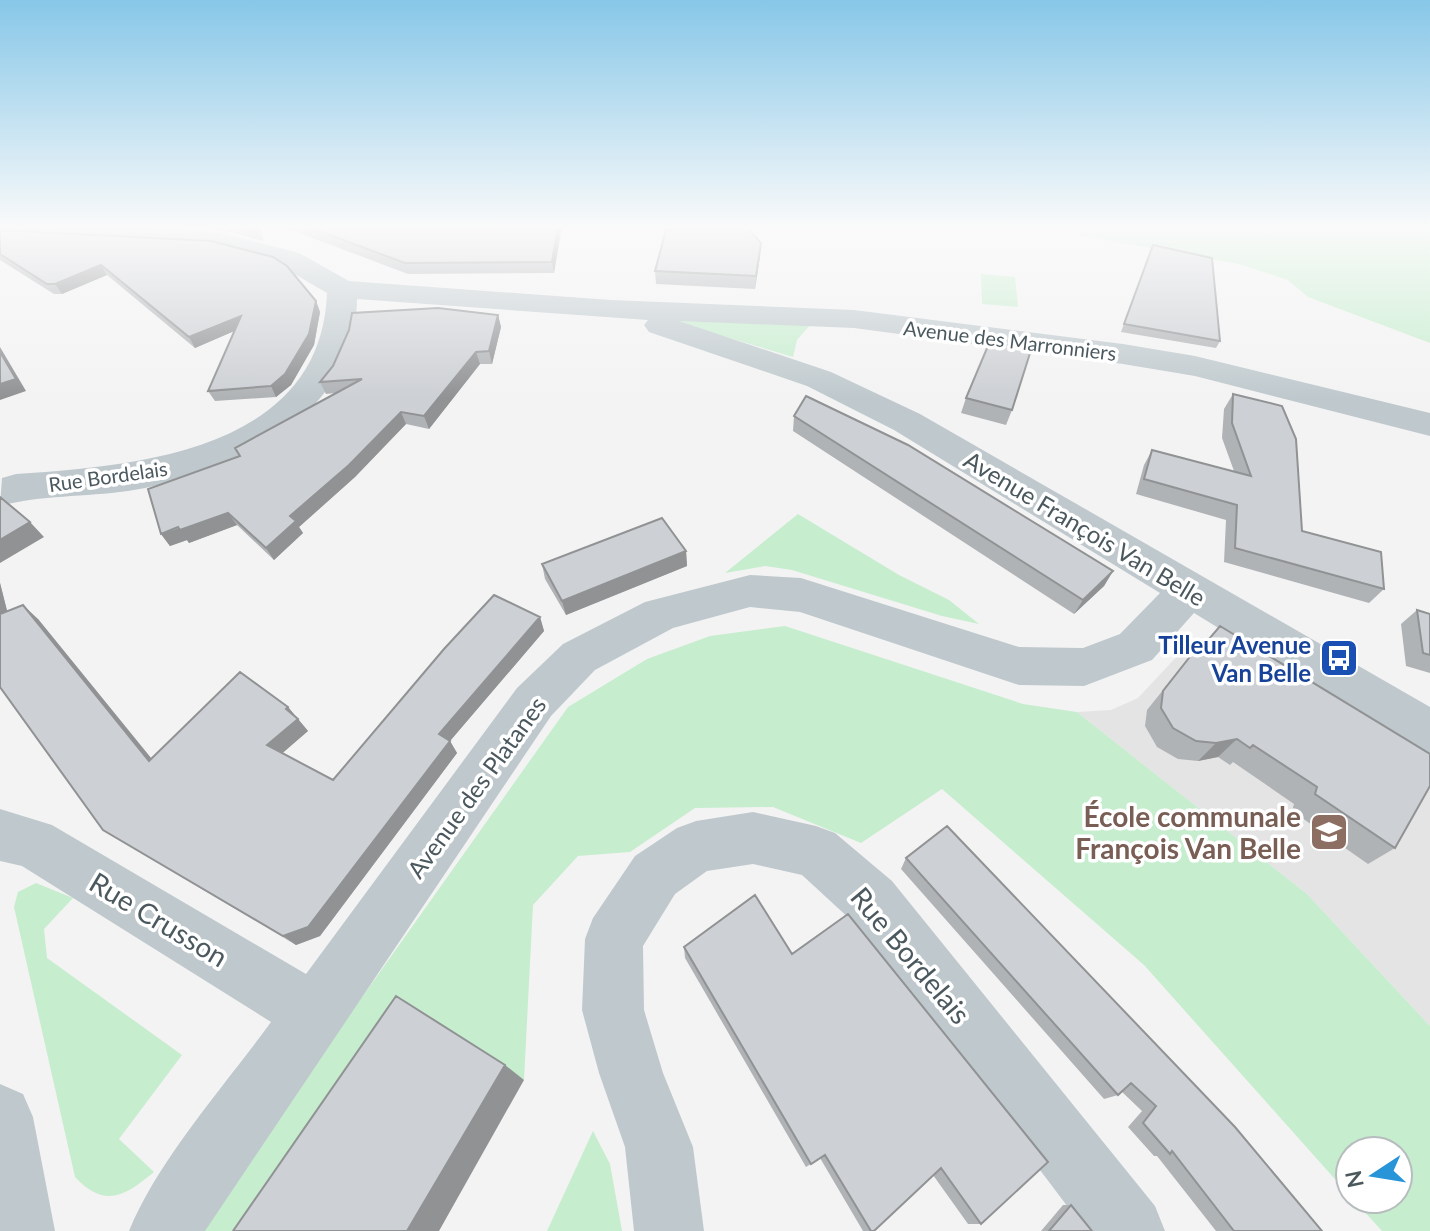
<svg xmlns="http://www.w3.org/2000/svg" width="1430" height="1231" viewBox="0 0 1430 1231" font-family="Lato,sans-serif">
	<rect width="100%" height="100%" fill="#f4f3f3"/>
	<path fill="#e5e4e4" d="M1209 637 1227 644 1430 770V1026L1307 894 1077 712 1111 710 1138 698 1193 639Z"/>
	<path fill="#c6edce" d="M1055 225H1430V343L1308 297 1288 280 1239 264 1078 235Z
		M981 274 1015 277 1018 307 982 304Z
		M680 317 811 324 797 340 793 357 677 322Z
		M798 514 899 575 949 600 979 624 942 616 792 570 765 566 725 573Z
		M785 626 1023 704 1077 712 1307 894 1430 1026V1231H1382L1353 1199H1398V1151H1350V1196L1144 965 942 789 861 843 773 807 695 808 630 852 578 856 533 905 524 1080 425 1018 283 1231H196L568 707 647 659 710 636Z
		M36 883 73 898 44 929 47 958 182 1055 119 1139 154 1172C125 1196 105 1209 75 1177L14 907 18 892Z
		M593 1131 610 1164 622 1231H547Z"/>
	<g fill="none" stroke-linecap="round" stroke-linejoin="round">
		<path fill="#bfc9cd" fill-rule="evenodd" d="M0 225H88L218 232 299 253 349 281 611 300 854 310 1123 344 1195 356 1430 413V436L1195 376 1123 364 854 328 679 321 831 372 920 414 1430 707V754L1413 747 1194 613 1152 660 1084 686 1019 685 800 612 750 607 673 628 595 670 551 716 205 1231H129C157 1161 226 1084 271 1022L22 866 0 861V809L52 825 306 974 517 688 563 644 645 602 750 575 801 578 1019 647 1083 648 1120 634 1160 593 894 430 807 386 649 332 644 325 648 320 357 299C356 419 231 474 128 491 85 497 41 495 0 506L2 478 16 474C137 466 321 451 327 293L279 265 217 248 0 237Z
			M753 812 816 826 835 833 892 881 1155 1206 1165 1231H1086L852 921 802 875 753 864 707 871 675 894 643 946 644 1010 663 1073 693 1147 704 1231H634L625 1147 599 1073 582 1010 585 939 593 918 635 856 677 828 696 821Z
			M0 1084 23 1094 33 1117 55 1231H0Z"/>
	</g>
	<path fill="#b0b3b6" d="M149 225H255L260 231 264 241 218 229Z
		M278 225H562L554 273 408 274Z
		M0 230 316 301 320 312 314 345 291 385 276 397 215 401 208 391 234 331 195 348 107 275 62 294H54L0 260Z
		M1150 252 1220 341 1216 348 1121 332Z
		M760 256 755 289 656 284 655 271Z
		M498 315 501 327 492 364H480L429 429 406 424 355 477 299 527 303 533 274 560 237 525 189 543 187 540 170 546 161 534 240 456 336 393 326 394 320 382Z
		M1233 394 1302 531 1384 589 1369 603 1224 562 1226 520 1136 494 1144 465 1152 450 1234 471 1222 438 1224 409Z
		M966 398 1012 410 1006 425 961 413Z
		M794 416 1113 571 1104 586 1074 614 793 431Z
		M686 551 687 566 566 615 545 579 542 564Z
		M0 583 7 611 38 619 152 759 288 707 308 731 282 753 333 780 540 617 544 631 450 741 457 753 320 936 296 945 103 830 0 687Z
		M1417 610 1430 614V673L1406 666 1401 624Z
		M1196 649 1395 848 1368 864 1292 811 1294 804 1233 762 1230 765 1218 757 1198 761 1178 759 1157 747 1145 726 1147 710Z
		M906 858 1322 1231H1216L1157 1156H1154L1128 1127 1142 1111 1121 1091 1118 1095 1104 1099 901 869Z
		M684 947 792 954 981 1224H968L933 1175 874 1231H863L820 1158 806 1167 685 958Z
		M1063 1205H1071L1092 1231H1041Z"/>
	<path fill="#909294" d="M558 225H562L554 273 552 262Z
		M761 243 760 256 755 289 756 276Z
		M101 265 107 275 62 294 55 284Z
		M316 301 320 312 314 345 291 385 276 397 271 386Z
		M498 315 501 327 492 364 489 351Z
		M241 316 246 326 195 348 189 337Z
		M0 347 26 391 0 400Z
		M476 352 480 364 429 429 424 416Z
		M401 412 406 424 355 477 299 527 303 533 274 560 266 548 290 516Z
		M228 513 237 525 189 543 187 540 170 546 161 534Z
		M30 522 44 537 0 563V540Z
		M686 551 687 566 566 615 562 601Z
		M1113 571 1104 586 1074 614 1083 600Z
		M0 583 12 630 0 620Z
		M23 605 38 619 163 773 149 761Z
		M540 617 544 631 450 741 457 753 320 936 296 945 283 936 439 734Z
		M288 707 308 731 278 757 267 745Z
		M1237 739 1218 757 1198 761 1216 743Z
		M505 1065 524 1080 439 1231H407Z"/>
	<path fill="#cdd0d4" stroke="#909294" stroke-width="2" d="M238 225H255L260 231Z
		M303 225H558L552 262 405 263Z
		M696 225H745L761 243 756 276 655 271 666 230Z
		M0 230 211 241 273 257 287 266 316 301 309 334 285 374 271 386 208 391 241 316 189 337 101 265 55 284H47L0 254Z
		M1153 245 1212 258 1220 341 1124 324Z
		M438 308 498 315 489 351 476 352 424 416 401 412 349 465 290 516 296 521 266 548 228 513 180 530 178 527 161 534 148 489 240 456 235 448 362 379 320 382 333 366 349 330 352 313Z
		M990 341 1031 350 1012 410 966 398Z
		M0 352 16 379 0 384Z
		M1233 394 1282 406 1296 439 1302 531 1381 552 1384 589 1235 548 1237 505 1144 479 1152 450 1251 476 1232 423Z
		M806 396 908 445 1113 571 1083 600 794 416Z
		M0 497 30 522 0 540Z
		M662 518 686 551 562 601 542 564Z
		M494 595 540 617 439 734 450 741 308 927 283 936 103 830 0 687V614L23 605 149 761 240 672 288 707 286 709 298 719 267 745 333 780 444 649Z
		M1417 610 1430 614V655L1423 653Z
		M1220 626 1430 754V786L1395 848 1315 794 1317 787 1253 745 1250 748 1237 739 1216 743 1196 741 1173 728 1161 708 1163 691 1196 649 1199 651Z
		M947 826 1235 1127 1322 1231H1234L1172 1151 1170 1154 1143 1123 1156 1106 1131 1083 1118 1095 906 858Z
		M755 895 792 954 848 914 1048 1162 981 1224 941 1168 874 1231H871L825 1155 811 1164 684 947Z
		M396 996 505 1065 407 1231H233Z
		M1071 1205 1092 1231H1049Z"/>
	<linearGradient id="sky" x2="0" y2="1"><stop stop-color="#87c7e8"/><stop offset="0.57" stop-color="#fafafa"/><stop offset="1" stop-color="#fafafa" stop-opacity="0"/></linearGradient>
	<rect width="1430" height="398" fill="url(#sky)"/>
	<defs>
		<symbol id="bus-square" viewBox="-11 -11 22 22"><rect x="-9" y="-9" width="18" height="18" rx="4" fill="#1a4fb4" stroke="#fff"/><path d="M-5-6H5V4H4V6H2V4H-2V6H-4V4H-5ZM-3.5-4V0h7V-4ZM-3.5 1.2v1.5H-2V1.2ZM2 1.2v1.5H3.5V1.2Z" fill="#fff"/></symbol>
		<symbol id="school-square" viewBox="-11 -11 22 22"><rect x="-9" y="-9" width="18" height="18" rx="4" fill="#8d6e63" stroke="#fff"/><path d="M0-5L7-2L0 1L-7-2ZM-4 1L0 2.5L4 1V4Q0 6-4 4Z" fill="#fff"/></symbol>
	</defs>
	<g fill-rule="evenodd">
		<use href="#bus-square" x="1317" y="636" width="44" height="44"/>
		<use href="#school-square" x="1307" y="810" width="44" height="44"/>
	</g>
	<g text-anchor="middle" dominant-baseline="central" stroke-width="7" stroke-linejoin="round" paint-order="stroke">
		<g font-size="20" fill="#4b595f" stroke="#fff">
			<text transform="translate(1010 340) rotate(7)">Avenue des Marronniers</text>
			<text transform="translate(108 476) rotate(-8)">Rue Bordelais</text>
		</g>
		<g font-size="24" fill="#4b595f" stroke="#fff">
			<text transform="translate(1085 528) rotate(31)">Avenue François Van Belle</text>
			<text transform="translate(476 787) rotate(-54)">Avenue des Platanes</text>
		</g>
		<g font-size="24" font-weight="bold" fill="#164399" stroke="#fff" text-anchor="end">
			<text x="1311" y="644">Tilleur Avenue<tspan x="1311" dy="28">Van Belle</tspan></text>
		</g>
		<g font-size="28" font-weight="bold" fill="#785e54" stroke="#fff" text-anchor="end">
			<text x="1301" y="816">École communale<tspan x="1301" dy="32">François Van Belle</tspan></text>
		</g>
		<g font-size="28" fill="#4b595f" stroke="#fff">
			<text transform="translate(159 919) rotate(31)">Rue Crusson</text>
			<text transform="translate(911 955) rotate(50)">Rue Bordelais</text>
		</g>
	</g>
	<g transform="translate(1374 1175) rotate(258)"><circle r="38" fill="#ffffff" stroke="#b7bdbf" stroke-width="2"/>
	<path d="M0-6L14 30L0 20L-14 30Z" fill="#2895d8"/>
	<text y="-12" font-size="22" font-weight="bold" text-anchor="middle" fill="#4b595f">N</text>
	</g>
</svg>
